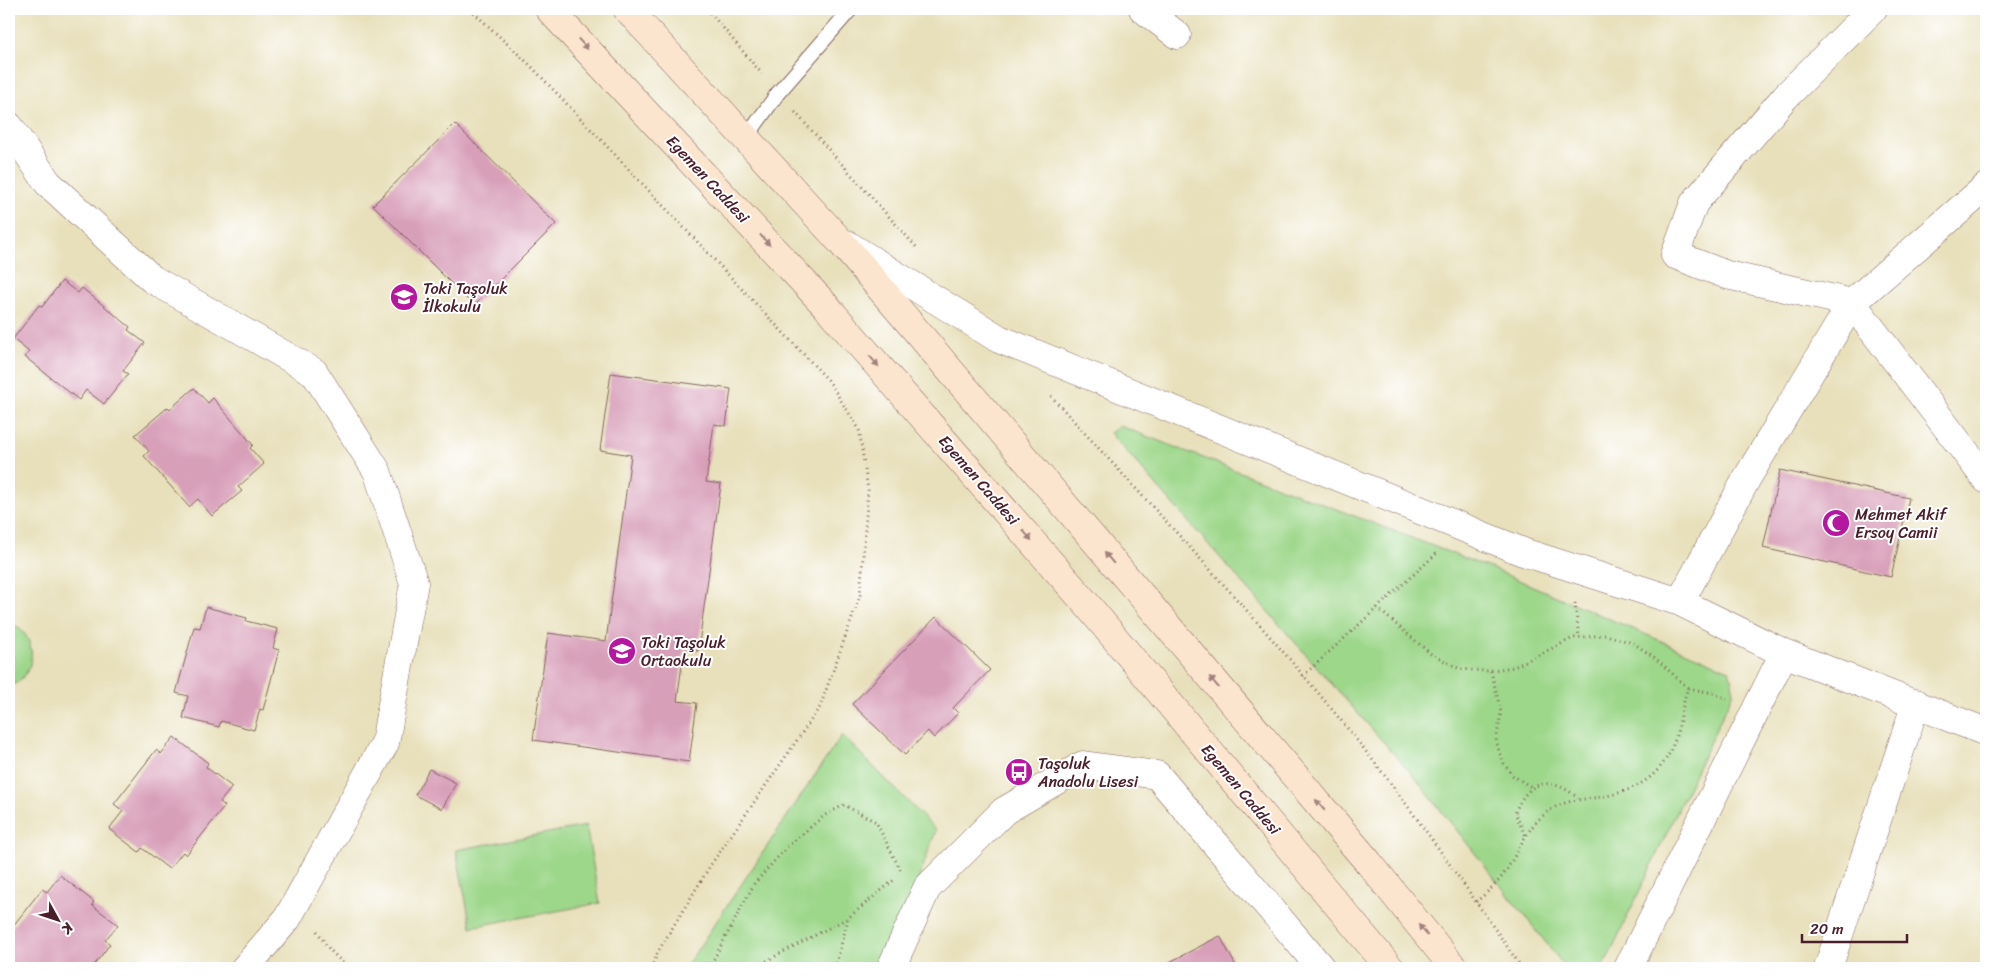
<svg xmlns="http://www.w3.org/2000/svg" width="1995" height="977" viewBox="0 0 1995 977" font-family="Sriracha,sans-serif">
	<rect width="100%" height="100%" fill="#fff"/>
	<filter id="ink" filterUnits="userSpaceOnUse"><feTurbulence type="fractalNoise" baseFrequency=".02" numOctaves="2"/><feDisplacementMap in="SourceGraphic" scale="10" xChannelSelector="R" yChannelSelector="G"/><feConvolveMatrix kernelMatrix="1 2 1 2 8 2 1 2 1" color-interpolation-filters="sRGB"/></filter>
	<filter id="wash" filterUnits="userSpaceOnUse"><feTurbulence type="fractalNoise" baseFrequency=".0096" numOctaves="4" result="noise"/><feDisplacementMap in="SourceGraphic" scale="20" xChannelSelector="R" yChannelSelector="G"/><feGaussianBlur stdDeviation="1.12" result="paint"/><feColorMatrix in="noise" values="0 0 0 0 0 0 0 0 0 0 0 0 0 0 0 0 0 1.4 0 .05"/><feComposite in="paint" operator="in"/></filter>
	<g filter="url(#wash)">
		<rect width="100%" height="100%" fill="#e8e0bb"/>
		<path fill="#9dd78a" stroke="#747b5a" d="M1120 426 1495 570 1729 670 1734 691 1603 968H1566L1416 779 1110 433Z
			M9 622C39 635 39 674 9 687Z
			M842 735 936 830 914 892 872 968H685Z
			M586 826 600 903 471 927 456 850Z"/>
		<g id="blocks">
			<path fill="#d89fb9" d="M455 124 556 224 474 306 373 205Z
				M62 281 78 293 82 288 130 327 128 330 145 343 123 371 128 374 104 404 86 390 79 400 25 357 29 352 13 339 39 305 42 307Z
				M611 373 731 389 726 426 714 424 706 482 721 484 698 651 684 650 677 701 697 703 689 762 533 740 548 633 606 641 631 455 600 450Z
				M194 388 208 403 213 398 253 445 250 448 264 464 238 487 242 491 212 516 198 499 189 507 144 456 149 451 135 435 168 407 170 409Z
				M1780 470 1909 498 1891 577 1763 548Z
				M206 607 247 618 246 621 278 629 273 648 279 650 263 710 260 709 254 730 221 721 219 727 183 718 188 696 176 693 194 627 200 628Z
				M936 617 990 670 953 708 958 713 934 738 928 731 905 755 852 704Z
				M174 737 208 763 206 767 232 787 220 802 225 806 186 855 183 852 169 869 142 848 139 852 109 829 123 811 114 804 156 750 161 754Z
				M429 769 456 783 442 809 415 795Z
				M60 875 94 902 92 905 118 925 105 940 110 944 92 968H9V931L42 889 47 892Z
				M1220 936 1237 968H1158Z"/>
		</g>
	</g>
	<g filter="url(#ink)">
		<use href="#blocks" fill-opacity="0" stroke="#81635d" stroke-width="1"/>
		<g fill="none" stroke-linecap="round" stroke-linejoin="round">
			<defs>
				<path id="service" d="M746 138 778 93 851 9"/>
				<path id="minor" d="M1143 9 1177 35
					M1873 9 1785 97 1694 203 1675 255 1727 275 1852 303 1986 479
					M9 126 48 183 152 279 314 372 377 471 414 583 385 743 287 919 245 968
					M846 244 999 339 1523 552 1680 602 1784 653 1986 732
					M1680 602 1747 478 1852 303 1986 187
					M891 968 927 888 1004 811 1083 765 1157 775 1321 968
					M1628 968 1784 653
					M1828 968 1916 703"/>
				<path id="secondary" d="M549 9 826 306 1084 601 1390 968
					M627 9 840 241 1369 863 1454 968"/>
			</defs>
			<use href="#service" stroke="#81635d" stroke-width="16"/>
			<use href="#minor" stroke="#81635d" stroke-width="29"/>
			<use href="#secondary" stroke="#81635d" stroke-width="29"/>
			<path stroke="#81635d" stroke-width="3" stroke-dasharray="1 4" stroke-linecap="butt" d="M470 9 530 65 828 380 859 429 868 490 860 596 820 707 710 866 659 950 651 968
				M707 9 762 74
				M795 112 918 249
				M1051 396C1148 503 1248 607 1339 718 1405 798 1463 883 1522 968
				M1575 603 1579 637
				M1377 608 1431 654 1460 669 1486 671 1514 667 1573 638 1606 635 1633 643 1654 657 1688 688
				M1491 671 1501 712 1496 742 1503 762 1512 775 1531 787
				M1303 676 1437 553
				M1525 835 1515 813C1527 780 1551 775 1578 798
				M1476 902C1485 894 1496 885 1503 875 1520 851 1525 826 1552 809 1569 798 1587 800 1606 796 1642 789 1666 771 1676 736 1681 720 1682 704 1688 688L1713 693 1727 699
				M317 931 329 949 348 968
				M709 968 754 884 787 847 825 815 844 805 876 822 901 871
				M753 968 848 918 894 880
				M835 968 848 919"/>
			<use href="#service" stroke="#fff" stroke-width="14"/>
			<use href="#minor" stroke="#fff" stroke-width="28"/>
			<use href="#secondary" stroke="#fce5cf" stroke-width="28"/>
		</g>
		<defs><path id="oneway-solid" d="M-6-.8H1V-3.2L6.5 0L1 3.2V.8H-6Z" transform="scale(1.25)"/></defs>
		<g fill="#a3827d">
			<use href="#oneway-solid" transform="translate(583 44) rotate(47)"/>
			<use href="#oneway-solid" transform="translate(765 240) rotate(47)"/>
			<use href="#oneway-solid" transform="translate(874 361) rotate(49)"/>
			<use href="#oneway-solid" transform="translate(1027 535) rotate(49)"/>
			<use href="#oneway-solid" transform="translate(1109 558) rotate(-130)"/>
			<use href="#oneway-solid" transform="translate(1214 682) rotate(-130)"/>
			<use href="#oneway-solid" transform="translate(1320 805) rotate(-130)"/>
			<use href="#oneway-solid" transform="translate(1423 930) rotate(-129)"/>
		</g>
	</g>
	<defs>
		<symbol id="school-disc" viewBox="-11 -11 22 22"><circle r="9.5" fill="#b5179e" stroke="#fff"/><path d="M0-5L7-2L0 1L-7-2ZM-4 1L0 2.5L4 1V4Q0 6-4 4Z" fill="#fff"/></symbol>
		<symbol id="mosque-disc" viewBox="-11 -11 22 22"><circle r="9.5" fill="#b5179e" stroke="#fff"/><path d="M3.5-4.9A6 6 0 1 0 3.5 4.9A5 5 0 1 1 3.5-4.9Z" fill="#fff"/></symbol>
		<symbol id="bus-disc" viewBox="-11 -11 22 22"><circle r="9.5" fill="#b5179e" stroke="#fff"/><path d="M-5-6H5V4H4V6H2V4H-2V6H-4V4H-5ZM-3.5-4V0h7V-4ZM-3.5 1.2v1.5H-2V1.2ZM2 1.2v1.5H3.5V1.2Z" fill="#fff"/></symbol>
	</defs>
	<g fill-rule="evenodd">
		<use href="#school-disc" x="388" y="281" width="32" height="32"/>
		<use href="#mosque-disc" x="1820" y="507" width="32" height="32"/>
		<use href="#school-disc" x="606" y="635" width="32" height="32"/>
		<use href="#bus-disc" x="1003" y="756" width="32" height="32"/>
	</g>
	<g text-anchor="middle" dominant-baseline="central" stroke-width="4" stroke-linejoin="round" paint-order="stroke">
		<g font-size="16" fill="#4a1f2b" stroke="#fff">
			<text transform="translate(708 179) rotate(47)">Egemen Caddesi</text>
			<text transform="translate(979 480) rotate(49)">Egemen Caddesi</text>
			<text transform="translate(1241 789) rotate(50)">Egemen Caddesi</text>
		</g>
		<g font-size="16" fill="#4a1f2b" stroke="#fff" text-anchor="start">
			<text x="423" y="288">Toki Taşoluk<tspan x="423" dy="18">İlkokulu</tspan></text>
			<text x="1855" y="514">Mehmet Akif<tspan x="1855" dy="18">Ersoy Camii</tspan></text>
			<text x="641" y="642">Toki Taşoluk<tspan x="641" dy="18">Ortaokulu</tspan></text>
			<text x="1038" y="763">Taşoluk<tspan x="1038" dy="18">Anadolu Lisesi</tspan></text>
		</g>
	</g>
	<rect width="1995" height="977" fill="none" stroke="#fff" stroke-width="30"/>
	<g transform="translate(58 920) rotate(130)" stroke="#ffffff" stroke-width="4" paint-order="stroke">
	<path d="M0-4L9 19L0 12L-9 19Z" fill="#4a1f2b"/>
	<text y="-8" font-size="14" font-weight="bold" text-anchor="middle" fill="#4a1f2b">K</text>
	</g>
	<path d="M1802 934v8h105v-8" fill="none" stroke="#4a1f2b" stroke-width="2.5"/>
	<text x="1810" y="934" font-size="15" fill="#4a1f2b" stroke="#ffffff" stroke-width="4" paint-order="stroke">20 m</text>
</svg>
